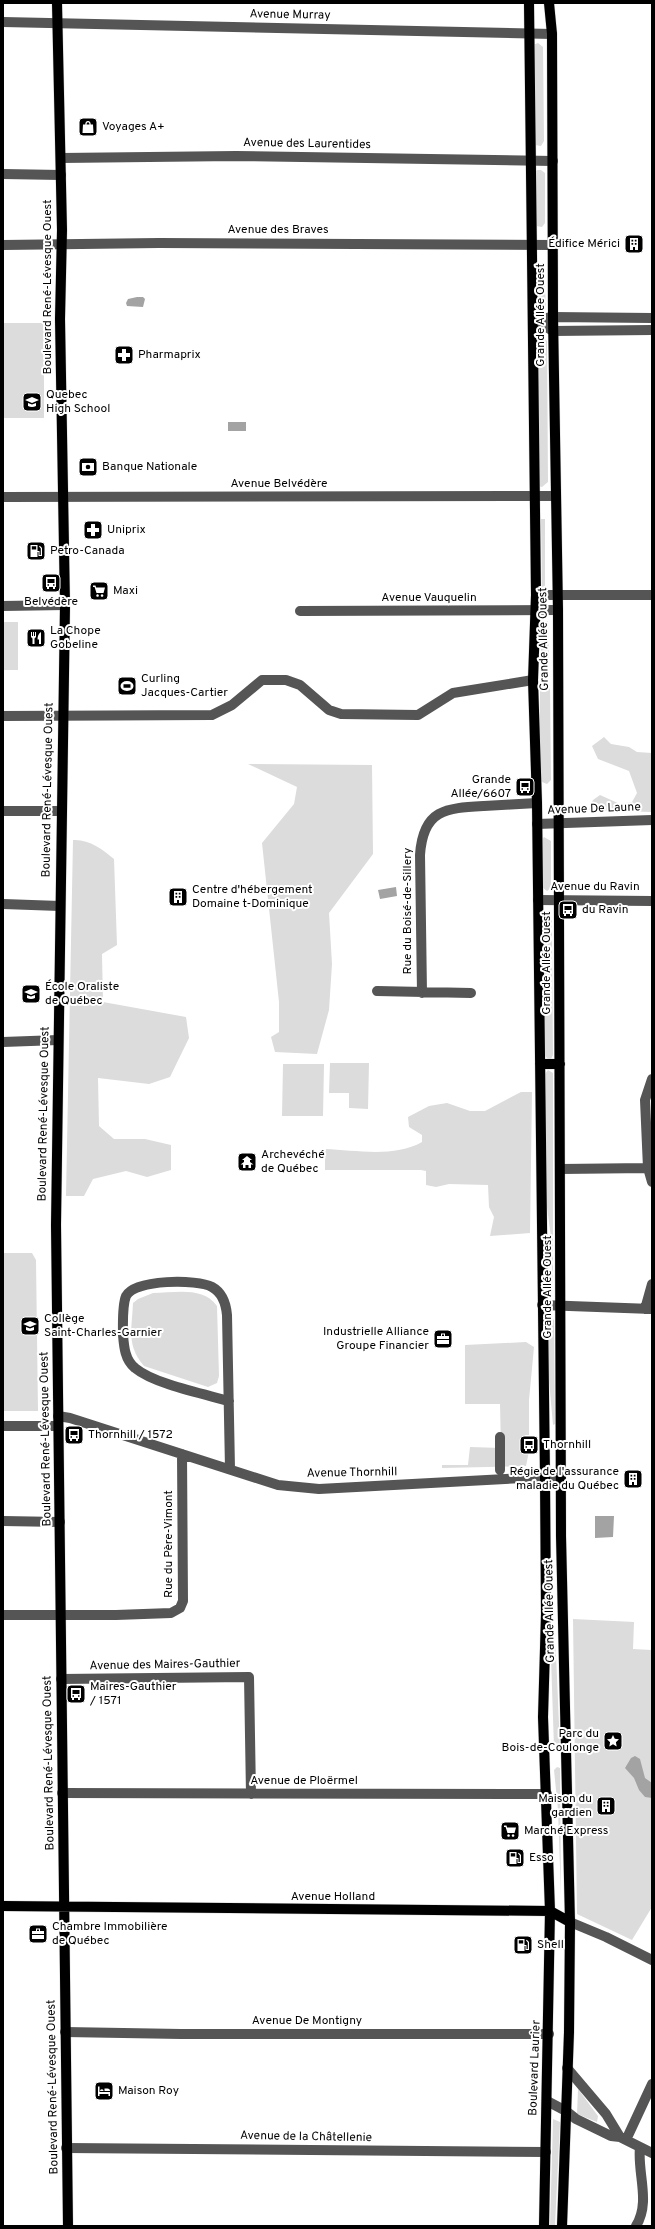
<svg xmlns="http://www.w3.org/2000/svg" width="655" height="2229" viewBox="0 0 655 2229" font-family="Overpass,sans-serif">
	<rect width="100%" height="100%" fill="#fff"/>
	<path fill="#dcdcdc" d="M538 43 543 47 544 141 541 146 535 145 533 45Z
		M538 170H541L545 173V223L542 227 536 226 535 171Z
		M542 267 544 269 546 308 542 313 536 311V268Z
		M3 323H44V418H3Z
		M542 336 547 341 548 482 542 487 539 486 537 338Z
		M541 519H545V587H542Z
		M548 621 549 663 542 664 539 624 540 622Z
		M3 622H18V670H3Z
		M544 683 550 685 551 780 547 784 542 782 540 780V687Z
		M604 737 611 744 629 747 637 752 652 753V812L588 810 593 800 600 795 620 804 632 802 637 793 629 771 598 759 592 746Z
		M248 764 372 765 373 854 329 913 332 964 329 1010 317 1054 275 1052 271 1037 279 1032V1002L262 843 294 804 297 787Z
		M544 837 551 841V888L547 891 542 887V840Z
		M73 840C89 839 102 849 114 859L117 945 102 954 103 1002 186 1017 189 1038 170 1077 149 1084 98 1078 99 1126 114 1139H145L171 1145V1170L147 1177 126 1171 93 1179 84 1196H66Z
		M547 917 552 920 553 1055 551 1059H548L544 1055 543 921Z
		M330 1063H369L368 1109 349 1108V1093H329Z
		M283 1064H324L323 1116H282Z
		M548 1070 553 1073V1293L551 1238 547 1207 545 1074Z
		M521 1092H532L530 1233 490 1236 494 1217 489 1207 488 1185 449 1184 436 1187 426 1185V1171L421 1170H325V1149C355 1150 394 1158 422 1142V1135L409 1127 408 1117 429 1106 447 1103 470 1111H485Z
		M3 1253H32L36 1260 38 1411H3Z
		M153 1293C175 1293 203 1286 217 1306L219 1376 217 1383 208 1387 144 1366C126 1345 132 1329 133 1303L138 1299Z
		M550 1316 554 1320 555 1424 553 1425 546 1347 548 1317Z
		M526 1342 534 1347 529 1400V1435H525V1451H529L526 1466 442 1468V1465H468L470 1447 501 1448 500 1404H465V1345Z
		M573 1619 634 1622 633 1649 652 1650V1907L632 1940 577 1914Z
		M550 1628H553L556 1654 560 1748 556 1750 554 1748Z
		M557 1767 560 1768 561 1897 558 1810 554 1770Z
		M578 2089 598 2116 597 2122 577 2114Z
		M553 2119 560 2122 555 2226H550Z"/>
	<path fill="#a3a3a3" d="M137 297H143L145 299 143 307 127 306 126 303 128 299Z
		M228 422H246V431H228Z
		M396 887 397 896 380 899 378 890Z
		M595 1516H614L613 1537 595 1538Z
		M635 1756 640 1759 645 1778 652 1783V1798L645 1797 639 1790 634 1778 625 1768 631 1758Z"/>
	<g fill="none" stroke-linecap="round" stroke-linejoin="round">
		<defs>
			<path id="major" d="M57 3 62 230 60 319 65 605 56 1225 68 2226
				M529 3 536 595 533 680 537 803 545 1477 546 1614 543 1717 550 1911 544 2226
				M549 3 552 34 553 317 558 610 561 1536 570 1922 569 2032 562 2226
				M540 1064H560
				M3 1906 550 1911 570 1922"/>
		</defs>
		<use href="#major" stroke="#dbdbdb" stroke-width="11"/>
		<path stroke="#555" stroke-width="10" d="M3 22 552 34
			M61 158 236 156 553 161
			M3 174 61 175
			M3 245 159 243 553 245
			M534 320 553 331 652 330
			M534 320 553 317 652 318
			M3 497 555 496
			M536 595H652
			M3 606 65 605
			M300 611 558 610
			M3 716 212 715 232 705 262 680H286L300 685 329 710 341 714 418 715 453 693 533 680
			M3 811H61
			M537 824 652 820
			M538 900 652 901
			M3 904 60 906
			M377 991 471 993
			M422 993 420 855C423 809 446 808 484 806 502 805 519 804 537 803
			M3 1042 58 1040
			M652 1079 645 1100 648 1168 652 1182
			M561 1169 648 1168
			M542 1305 652 1309
			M645 1309 652 1284
			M229 1401C204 1394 154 1384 135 1368 125 1360 124 1347 123 1335 123 1325 122 1306 126 1296 135 1279 197 1279 212 1287 223 1293 226 1304 227 1315L230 1469
			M58 1416 70 1418 278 1485 319 1489 561 1476
			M3 1426H58
			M500 1437V1470
			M3 1521 60 1522
			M3 1615H116L171 1613 180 1608 183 1601 182 1454
			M61 1679 249 1677 251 1794
			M62 1793 547 1794
			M570 1922 606 1937 652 1960
			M65 2032 181 2034H549
			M567 2068 606 2114 620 2137
			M547 2101 566 2111 576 2119 611 2136 620 2137 652 2153
			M626 2140 652 2084
			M66 2148 546 2152
			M636 2226C651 2202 637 2173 640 2147"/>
		<use href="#major" stroke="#000" stroke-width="10"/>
	</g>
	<defs>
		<symbol id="shop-square" viewBox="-11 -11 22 22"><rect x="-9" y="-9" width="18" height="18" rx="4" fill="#000" stroke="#fff"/><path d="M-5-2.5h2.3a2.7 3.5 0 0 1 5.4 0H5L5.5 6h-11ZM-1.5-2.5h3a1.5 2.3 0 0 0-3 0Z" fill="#fff"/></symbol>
		<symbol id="building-square" viewBox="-11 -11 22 22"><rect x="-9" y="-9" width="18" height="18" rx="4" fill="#000" stroke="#fff"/><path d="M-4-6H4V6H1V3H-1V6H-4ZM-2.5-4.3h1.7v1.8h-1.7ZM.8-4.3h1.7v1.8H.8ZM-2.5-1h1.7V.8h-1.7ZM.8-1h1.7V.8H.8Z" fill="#fff"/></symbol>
		<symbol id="pharmacy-square" viewBox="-11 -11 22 22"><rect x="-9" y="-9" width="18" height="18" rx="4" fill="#000" stroke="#fff"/><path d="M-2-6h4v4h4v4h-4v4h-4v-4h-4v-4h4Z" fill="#fff"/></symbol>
		<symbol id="school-square" viewBox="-11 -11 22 22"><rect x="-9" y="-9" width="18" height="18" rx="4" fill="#000" stroke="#fff"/><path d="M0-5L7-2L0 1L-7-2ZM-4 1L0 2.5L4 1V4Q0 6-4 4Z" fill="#fff"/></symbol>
		<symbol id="bank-square" viewBox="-11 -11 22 22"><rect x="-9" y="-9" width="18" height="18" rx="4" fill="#000" stroke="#fff"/><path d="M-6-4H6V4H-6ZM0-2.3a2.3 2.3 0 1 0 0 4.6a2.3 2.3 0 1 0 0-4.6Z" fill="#fff"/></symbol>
		<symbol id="fuel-square" viewBox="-11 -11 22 22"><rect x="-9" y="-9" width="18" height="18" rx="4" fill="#000" stroke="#fff"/><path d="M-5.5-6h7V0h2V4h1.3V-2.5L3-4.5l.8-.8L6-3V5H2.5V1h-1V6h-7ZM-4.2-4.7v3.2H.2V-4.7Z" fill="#fff"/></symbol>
		<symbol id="bus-square" viewBox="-11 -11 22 22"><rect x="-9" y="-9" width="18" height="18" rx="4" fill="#000" stroke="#fff"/><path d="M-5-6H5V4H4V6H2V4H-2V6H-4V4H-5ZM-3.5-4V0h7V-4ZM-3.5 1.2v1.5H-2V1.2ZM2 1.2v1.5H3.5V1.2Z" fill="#fff"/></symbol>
		<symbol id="supermarket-square" viewBox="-11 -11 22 22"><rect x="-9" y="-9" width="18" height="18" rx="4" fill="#000" stroke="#fff"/><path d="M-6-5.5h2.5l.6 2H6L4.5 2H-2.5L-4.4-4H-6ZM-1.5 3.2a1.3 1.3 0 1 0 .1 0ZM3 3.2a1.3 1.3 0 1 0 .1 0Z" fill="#fff"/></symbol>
		<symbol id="restaurant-square" viewBox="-11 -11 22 22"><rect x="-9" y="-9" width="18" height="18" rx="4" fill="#000" stroke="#fff"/><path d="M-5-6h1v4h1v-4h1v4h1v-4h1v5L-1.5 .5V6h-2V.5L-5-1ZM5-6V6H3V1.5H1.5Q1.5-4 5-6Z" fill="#fff"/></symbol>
		<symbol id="stadium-square" viewBox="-11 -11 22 22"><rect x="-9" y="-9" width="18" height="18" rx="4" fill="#000" stroke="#fff"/><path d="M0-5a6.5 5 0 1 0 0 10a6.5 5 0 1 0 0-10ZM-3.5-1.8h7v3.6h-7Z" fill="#fff"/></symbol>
		<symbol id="temple-square" viewBox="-11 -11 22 22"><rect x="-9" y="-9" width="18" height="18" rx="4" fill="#000" stroke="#fff"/><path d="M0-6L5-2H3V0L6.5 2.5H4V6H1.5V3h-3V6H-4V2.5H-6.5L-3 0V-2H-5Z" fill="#fff"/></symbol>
		<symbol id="office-square" viewBox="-11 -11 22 22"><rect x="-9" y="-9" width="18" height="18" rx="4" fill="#000" stroke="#fff"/><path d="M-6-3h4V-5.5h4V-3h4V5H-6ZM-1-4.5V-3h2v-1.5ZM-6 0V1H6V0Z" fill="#fff"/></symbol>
		<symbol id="sight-square" viewBox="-11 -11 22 22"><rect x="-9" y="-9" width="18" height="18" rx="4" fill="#000" stroke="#fff"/><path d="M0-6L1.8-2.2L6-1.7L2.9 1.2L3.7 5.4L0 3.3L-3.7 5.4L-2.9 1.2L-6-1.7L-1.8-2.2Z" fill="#fff"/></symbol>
		<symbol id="hotel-square" viewBox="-11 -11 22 22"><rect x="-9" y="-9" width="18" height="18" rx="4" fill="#000" stroke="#fff"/><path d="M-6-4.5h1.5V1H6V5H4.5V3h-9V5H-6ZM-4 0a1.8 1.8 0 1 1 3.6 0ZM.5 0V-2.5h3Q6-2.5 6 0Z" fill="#fff"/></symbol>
	</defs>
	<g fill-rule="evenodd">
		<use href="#shop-square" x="77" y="116" width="22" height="22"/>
		<use href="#building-square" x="623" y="233" width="22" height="22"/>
		<use href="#pharmacy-square" x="113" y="344" width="22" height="22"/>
		<use href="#school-square" x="21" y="391" width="22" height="22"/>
		<use href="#bank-square" x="77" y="456" width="22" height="22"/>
		<use href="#pharmacy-square" x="82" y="519" width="22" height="22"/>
		<use href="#fuel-square" x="25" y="540" width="22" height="22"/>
		<use href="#bus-square" x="40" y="572" width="22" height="22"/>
		<use href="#supermarket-square" x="88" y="580" width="22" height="22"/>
		<use href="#restaurant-square" x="25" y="627" width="22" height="22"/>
		<use href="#stadium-square" x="116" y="675" width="22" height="22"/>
		<use href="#bus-square" x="514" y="776" width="22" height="22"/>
		<use href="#building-square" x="167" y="886" width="22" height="22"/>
		<use href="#bus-square" x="557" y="899" width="22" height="22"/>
		<use href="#school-square" x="20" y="983" width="22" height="22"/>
		<use href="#temple-square" x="236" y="1151" width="22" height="22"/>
		<use href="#school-square" x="19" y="1315" width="22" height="22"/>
		<use href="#office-square" x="432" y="1328" width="22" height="22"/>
		<use href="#bus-square" x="63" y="1424" width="22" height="22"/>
		<use href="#bus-square" x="518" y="1434" width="22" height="22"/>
		<use href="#building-square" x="622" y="1468" width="22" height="22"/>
		<use href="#bus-square" x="65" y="1683" width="22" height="22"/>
		<use href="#sight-square" x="602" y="1730" width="22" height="22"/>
		<use href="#building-square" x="595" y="1795" width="22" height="22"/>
		<use href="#supermarket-square" x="499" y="1820" width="22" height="22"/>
		<use href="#fuel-square" x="504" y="1847" width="22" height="22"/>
		<use href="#office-square" x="27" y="1923" width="22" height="22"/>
		<use href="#fuel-square" x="512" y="1934" width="22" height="22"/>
		<use href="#hotel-square" x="93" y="2080" width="22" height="22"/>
	</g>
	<g text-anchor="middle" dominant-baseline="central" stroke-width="4" stroke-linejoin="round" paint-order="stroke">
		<g font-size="12" fill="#000" stroke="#fff">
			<text transform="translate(290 15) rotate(1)">Avenue Murray</text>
			<text transform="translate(307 144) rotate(1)">Avenue des Laurentides</text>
			<text x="278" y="230">Avenue des Braves</text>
			<text transform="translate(48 287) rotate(-90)">Boulevard René-Lévesque Ouest</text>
			<text transform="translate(541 315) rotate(-90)">Grande Allée Ouest</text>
			<text x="279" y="484">Avenue Belvédère</text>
			<text x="429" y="598">Avenue Vauquelin</text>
			<text transform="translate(544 639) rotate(-91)">Grande Allée Ouest</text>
			<text transform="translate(48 790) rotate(-89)">Boulevard René-Lévesque Ouest</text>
			<text transform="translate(594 809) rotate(-2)">Avenue De Laune</text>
			<text x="595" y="887">Avenue du Ravin</text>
			<text transform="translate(408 911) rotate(-90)">Rue du Boisé-de-Sillery</text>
			<text transform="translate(547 963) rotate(-90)">Grande Allée Ouest</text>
			<text transform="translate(44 1114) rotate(-89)">Boulevard René-Lévesque Ouest</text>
			<text transform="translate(548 1287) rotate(-90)">Grande Allée Ouest</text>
			<text transform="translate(46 1439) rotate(-91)">Boulevard René-Lévesque Ouest</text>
			<text transform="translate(352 1473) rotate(-1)">Avenue Thornhill</text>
			<text transform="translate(169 1544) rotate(-90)">Rue du Père-Vimont</text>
			<text transform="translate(550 1611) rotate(-91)">Grande Allée Ouest</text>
			<text transform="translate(165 1665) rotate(-1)">Avenue des Maires-Gauthier</text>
			<text transform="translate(49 1763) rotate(-91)">Boulevard René-Lévesque Ouest</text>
			<text x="304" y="1781">Avenue de Ploërmel</text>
			<text x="333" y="1897">Avenue Holland</text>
			<text x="307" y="2021">Avenue De Montigny</text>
			<text transform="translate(535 2068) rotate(-88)">Boulevard Laurier</text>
			<text transform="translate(53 2087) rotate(-91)">Boulevard René-Lévesque Ouest</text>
			<text transform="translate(306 2137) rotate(1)">Avenue de la Châtellenie</text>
		</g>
		<g font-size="12" fill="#000" stroke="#fff" text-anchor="start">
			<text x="102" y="127">Voyages A+</text>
			<text x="620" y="244" text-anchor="end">Édifice Mérici</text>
			<text x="138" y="355">Pharmaprix</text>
			<text x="46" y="395">Quebec<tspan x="46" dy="14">High School</tspan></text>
			<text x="102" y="467">Banque Nationale</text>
			<text x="107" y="530">Uniprix</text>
			<text x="50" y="551">Petro-Canada</text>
			<text x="113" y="591">Maxi</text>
			<text x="51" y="602" text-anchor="middle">Belvédère</text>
			<text x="50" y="631">La Chope<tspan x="50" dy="14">Gobeline</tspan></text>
			<text x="141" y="679">Curling<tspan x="141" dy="14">Jacques-Cartier</tspan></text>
			<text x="511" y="780" text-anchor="end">Grande<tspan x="511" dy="14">Allée/6607</tspan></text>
			<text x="192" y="890">Centre d'hébergement<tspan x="192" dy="14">Domaine t-Dominique</tspan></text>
			<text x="582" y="910">du Ravin</text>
			<text x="45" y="987">École Oraliste<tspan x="45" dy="14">de Québec</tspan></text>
			<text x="261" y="1155">Archevéché<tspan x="261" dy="14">de Québec</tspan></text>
			<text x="44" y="1319">Collège<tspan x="44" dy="14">Saint-Charles-Garnier</tspan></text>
			<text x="429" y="1332" text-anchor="end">Industrielle Alliance<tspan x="429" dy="14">Groupe Financier</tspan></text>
			<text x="88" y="1435">Thornhill / 1572</text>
			<text x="543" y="1445">Thornhill</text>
			<text x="619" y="1472" text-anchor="end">Régie de l'assurance<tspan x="619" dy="14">maladie du Québec</tspan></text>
			<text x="90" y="1687">Maires-Gauthier<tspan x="90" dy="14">/ 1571</tspan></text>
			<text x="599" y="1734" text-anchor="end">Parc du<tspan x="599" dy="14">Bois-de-Coulonge</tspan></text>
			<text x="592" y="1799" text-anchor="end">Maison du<tspan x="592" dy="14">gardien</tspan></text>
			<text x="524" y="1831">Marché Express</text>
			<text x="529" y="1858">Esso</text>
			<text x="52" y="1927">Chambre Immobilière<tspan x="52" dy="14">de Québec</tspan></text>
			<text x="537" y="1945">Shell</text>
			<text x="118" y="2091">Maison Roy</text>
		</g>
	</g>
	<rect width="655" height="2229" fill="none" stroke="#000000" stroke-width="8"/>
</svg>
